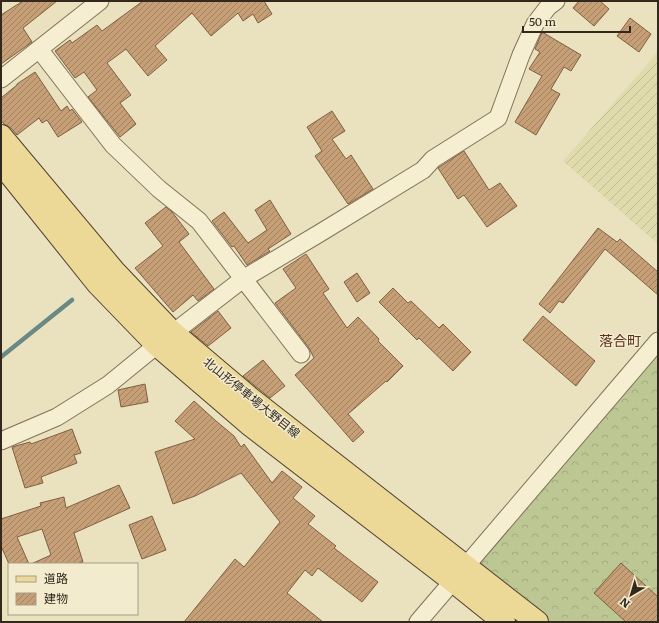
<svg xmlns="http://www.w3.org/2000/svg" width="659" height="623" viewBox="0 0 659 623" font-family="Literata,'Noto Sans JP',serif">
	<defs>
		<pattern id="farmland-furrows" width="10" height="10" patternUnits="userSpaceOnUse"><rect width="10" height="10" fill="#dfdbad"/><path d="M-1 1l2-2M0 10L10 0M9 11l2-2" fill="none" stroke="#c0bc94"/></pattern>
		<pattern id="forest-crowns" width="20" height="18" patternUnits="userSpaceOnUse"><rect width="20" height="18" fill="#bcc794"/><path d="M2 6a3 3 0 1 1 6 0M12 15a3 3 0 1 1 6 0" fill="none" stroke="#a2ab7f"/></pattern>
		<pattern id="building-hatch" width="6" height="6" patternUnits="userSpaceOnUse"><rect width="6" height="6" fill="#c69f77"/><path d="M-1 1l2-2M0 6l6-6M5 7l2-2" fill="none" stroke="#a18261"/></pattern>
	</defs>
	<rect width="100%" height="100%" fill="#eae1bf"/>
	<path fill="url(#farmland-furrows)" d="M658 52V244L563 161Z"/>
	<path fill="url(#forest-crowns)" d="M658 341V622H537L466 565Z"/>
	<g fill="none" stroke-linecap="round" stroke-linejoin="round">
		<path stroke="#6a8984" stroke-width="4.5" d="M1 357 72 300"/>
	</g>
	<path fill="url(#building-hatch)" stroke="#7f5f40" d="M23 1H57L23 28 32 42 1 64V15Z
		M143 1H264L272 14 258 23 253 14 243 21 238 13 211 36 192 13 155 46 167 60 148 76 126 49 107 63 131 95 120 103 136 124 120 137 88 97 97 90 84 72 75 78 55 51 70 40 72 43 97 25 102 31Z
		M579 1H600L609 9 594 26 573 8Z
		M630 18 651 34 639 52 617 36Z
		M542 32 581 55 571 71 564 67 551 89 560 94 536 135 515 122 542 76 529 69 540 52 535 49Z
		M35 72 61 111 67 106 70 111 72 109 82 122 58 137 47 120 42 123 39 118 17 135 11 128 4 124 1 120V98L17 85V84Z
		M332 111 345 131 332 139 346 159 351 155 373 189 348 204 315 156 322 151 307 127Z
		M464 151 489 190 500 183 517 206 487 227 464 195 458 199 438 168Z
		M270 200 291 234 268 249 270 251 247 265 234 246 232 247 212 221 224 212 248 243 267 230 255 210Z
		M166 207 172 212 189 234 179 242 214 289 198 301 193 295 173 312 135 268 163 246 145 223Z
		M598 228 617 242 620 239 658 272V295L605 249 563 303 559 301 550 313 539 304Z
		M306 254 329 289 323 293 347 328 358 317 379 339 378 341 403 366 387 382 386 381 348 414 364 432 353 442 295 375 314 358 309 348 275 303 296 288 283 269Z
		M357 273 370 293 357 302 344 282Z
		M393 288 408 303 411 301 439 328 443 324 471 352 453 371 419 338 417 340 379 302Z
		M218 311 231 328 208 346 191 332Z
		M543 316 595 361 576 386 523 340Z
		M263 360 285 386 270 398 243 376Z
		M145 384 148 402 121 407 118 390Z
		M194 401 216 421 234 436 241 447 244 444 272 483 282 471 302 487 293 498 315 516 308 524 336 546 334 548 378 582 362 602 318 568 312 576 305 570 287 593 323 622H184L235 559 244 567 280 522 241 473 195 496 173 504 155 452 195 439 175 421Z
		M72 429 81 453 74 455 77 463 41 477 43 483 25 488 12 447 30 442 31 444Z
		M119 485 130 508 74 533 83 562 76 564H31L51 555 42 529 17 537 29 564H9L1 546V519L41 506 40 503 64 497 66 508Z
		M152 516 166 550 142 559 129 525Z
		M621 563 658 597V622H626L594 593Z"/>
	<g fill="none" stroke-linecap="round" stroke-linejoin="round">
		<defs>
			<path id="minor" d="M39 49 113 145 159 189 199 221 301 354
				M1 79 100 1
				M173 333 243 279 320 233 423 170 433 159 498 118 521 55 535 24 548 7 556 1
				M1 441 57 417 108 385 157 345
				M418 622 658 341"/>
			<path id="major" d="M1 136 114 271 173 333 251 399 537 622
				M1 163 98 284 157 345 249 424 453 581 504 622"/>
		</defs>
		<use href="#minor" stroke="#817259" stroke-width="19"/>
		<use href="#major" stroke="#4f402d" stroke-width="24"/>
		<use href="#minor" stroke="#f6eed1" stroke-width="17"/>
		<use href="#major" stroke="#ecd998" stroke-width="22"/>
	</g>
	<g text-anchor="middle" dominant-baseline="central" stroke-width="3" stroke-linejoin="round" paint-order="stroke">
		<g font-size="12" fill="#32291c" stroke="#f2ebce">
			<text transform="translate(252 397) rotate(39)">北山形停車場大野目線</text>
		</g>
		<g font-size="14" fill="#5b311f" stroke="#f2ebce">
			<text x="620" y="340">落合町</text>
		</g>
	</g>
	<rect width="659" height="623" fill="none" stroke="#32291c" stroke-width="4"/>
	<rect x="8" y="563" width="130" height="52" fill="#f2ebce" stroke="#a59d87"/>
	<rect x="16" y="576" width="20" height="6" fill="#ecd998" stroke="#a59d87"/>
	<text x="44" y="583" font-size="12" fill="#32291c">道路</text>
	<rect x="16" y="593" width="20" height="12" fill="url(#building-hatch)" stroke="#a59d87"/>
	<text x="44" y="603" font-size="12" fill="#32291c">建物</text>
	<g transform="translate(631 595) rotate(218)" stroke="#f2ebce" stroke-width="3" paint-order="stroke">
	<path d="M0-3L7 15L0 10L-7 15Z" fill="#32291c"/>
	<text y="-6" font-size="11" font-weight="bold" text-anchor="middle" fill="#32291c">N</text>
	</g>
	<path d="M523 26v6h107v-6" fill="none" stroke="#32291c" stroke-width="2"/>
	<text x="529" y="26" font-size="12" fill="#32291c" stroke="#f2ebce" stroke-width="3" paint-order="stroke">50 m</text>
</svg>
